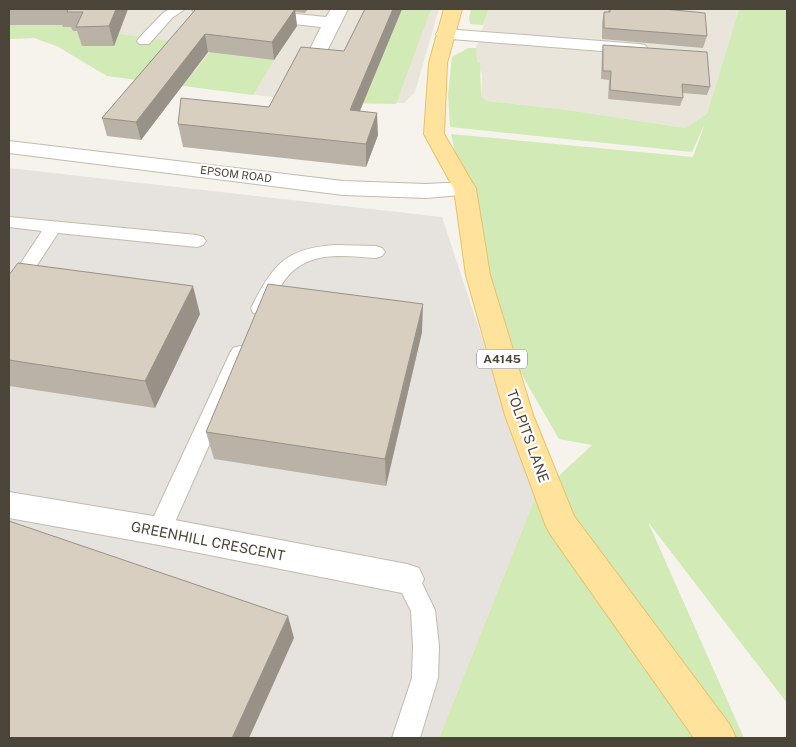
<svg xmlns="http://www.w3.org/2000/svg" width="796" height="747" viewBox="0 0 796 747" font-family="'Public Sans',sans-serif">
	<rect width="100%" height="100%" fill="#f6f3ec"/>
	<path fill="#eae5da" d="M9 9H439L415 92 404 103 294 100 107 76 57 46 34 38 9 39Z
		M489 9H739L707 114 685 128 568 110 487 101 481 96 482 75 476 59V48Z"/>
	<path fill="#e6e2dd" d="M9 168 442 217 535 498 439 738H9Z"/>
	<path fill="#d2eab5" d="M402 9H431L396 104 292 102 368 92Z
		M471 9H489L483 25 470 24 469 18Z
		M739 9H787V703L648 522 744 738H439L535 498 592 445 559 439 526 382 503 339 486 298 451 134 693 157 705 123 692 152 450 127 448 94 452 57 468 48H476L477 62 480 63 481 96 487 101 568 110 685 128 707 114Z
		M9 25H64L89 31 114 46 119 34 185 43 164 69 194 73 210 52 274 60 253 95 107 76 57 46 34 38 9 39Z"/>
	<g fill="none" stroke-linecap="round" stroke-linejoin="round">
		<defs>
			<path id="service" d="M170 9H185L172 18 149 44H139L137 41 139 38 164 12Z
				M9 217 197 235 203 237 206 241 203 245 197 247 58 233 15 299 9 301V281L42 231 9 227Z
				M336 245 376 246 382 248 385 252 382 256 376 258C345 256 311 250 288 276 279 286 274 300 267 313L260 315 253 313 251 308C273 265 285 248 336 245Z
				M240 346 247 348 250 353 171 531 167 538 159 541 151 538 147 531 230 353 233 348Z
				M407 568 416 571 435 610 439 646 438 678 420 738H392L412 678 413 646 411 611 395 579 398 571Z"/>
			<path id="minor" d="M192 9H246L326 17 331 9H348L322 61 315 63 308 61 306 57 321 27 200 14 194 13Z
				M445 29 639 44 645 45 648 49 645 53 639 54 439 38 436 34 439 30Z
				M9 141 343 181 426 184 465 182 473 184 476 189 473 194 426 198 343 195 9 153Z
				M9 492 159 517 407 564 419 568 424 579 419 590 407 594 159 545 9 518Z"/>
			<path id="primary" d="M444 9H462L447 63 444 134 476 189 490 275 533 415 574 516 730 725 736 738H694L550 534 545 524 505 415 466 275 454 189 424 134 429 63Z"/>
		</defs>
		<use href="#service" stroke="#c2bbae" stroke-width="2"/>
		<use href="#minor" stroke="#c2bbae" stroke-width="2"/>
		<use href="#primary" stroke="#e6c16a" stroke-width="2"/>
		<use href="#service" fill="#fff" fill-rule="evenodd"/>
		<use href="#minor" fill="#fff" fill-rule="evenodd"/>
		<use href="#primary" fill="#ffe39c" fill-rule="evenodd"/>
	</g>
	<path fill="#bab2a6" d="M9 9H128L114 46H82L77 31H73L71 27H63L62 25H9Z
		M196 9H308L305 13 295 12 297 26 274 60 208 52 141 140 107 136 102 118Z
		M365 9H402L360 111 378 135 366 167 183 147 178 124 269 107 344 51Z
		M609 9H664L707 36 703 48 602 39V23L604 12H608Z
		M603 45 710 87 707 95 682 93 683 98 680 106 608 99 609 80 601 79 602 53Z
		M9 275 200 314 155 408 9 386Z
		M422 332 386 486 214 459 206 432Z"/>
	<path fill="#979187" d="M116 9H128L114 46 109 26Z
		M295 9 297 26 274 60 272 42Z
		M393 9H402L351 132 350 110Z
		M205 34 208 52 141 140 136 122Z
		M377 113 378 135 366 167V144Z
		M193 286 200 314 155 408 145 381Z
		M423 304 422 332 386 486 385 459Z
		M288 616 294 638 249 738H232Z"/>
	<path fill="#d8cfc1" stroke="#979187" d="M68 9H116L109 26 76 27 83 12H67Z
		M196 9H295L272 42 205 34 136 122 102 118Z
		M365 9H393L350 110 377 113 366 144 178 124 181 98 269 107 301 47 344 51Z
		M610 9H664L705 13 707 36 604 28V12H610Z
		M603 45 707 52 710 87 682 84 683 98 610 90 611 71H603Z
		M18 263 193 286 145 381 9 360V275Z
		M268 284 423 304 385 459 206 432Z
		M9 521 288 616 232 738H9Z"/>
	<g text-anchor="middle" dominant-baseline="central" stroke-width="4.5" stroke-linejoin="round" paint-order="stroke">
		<g font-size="11" fill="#4b4439" stroke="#fff">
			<text transform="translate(236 174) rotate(7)">EPSOM ROAD</text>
		</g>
		<rect fill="#fff" stroke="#817c74" stroke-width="1" x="477" y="349.5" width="50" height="19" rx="4"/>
		<g font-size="12" font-weight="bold" fill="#4b4439">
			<text x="502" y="359">A4145</text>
		</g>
		<g font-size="14" fill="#4b4439" stroke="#fff">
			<text transform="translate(528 436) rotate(70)">TOLPITS LANE</text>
			<text transform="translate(208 541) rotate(11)">GREENHILL CRESCENT</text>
		</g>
	</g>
	<rect width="796" height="747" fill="none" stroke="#4b4439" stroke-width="20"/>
</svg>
